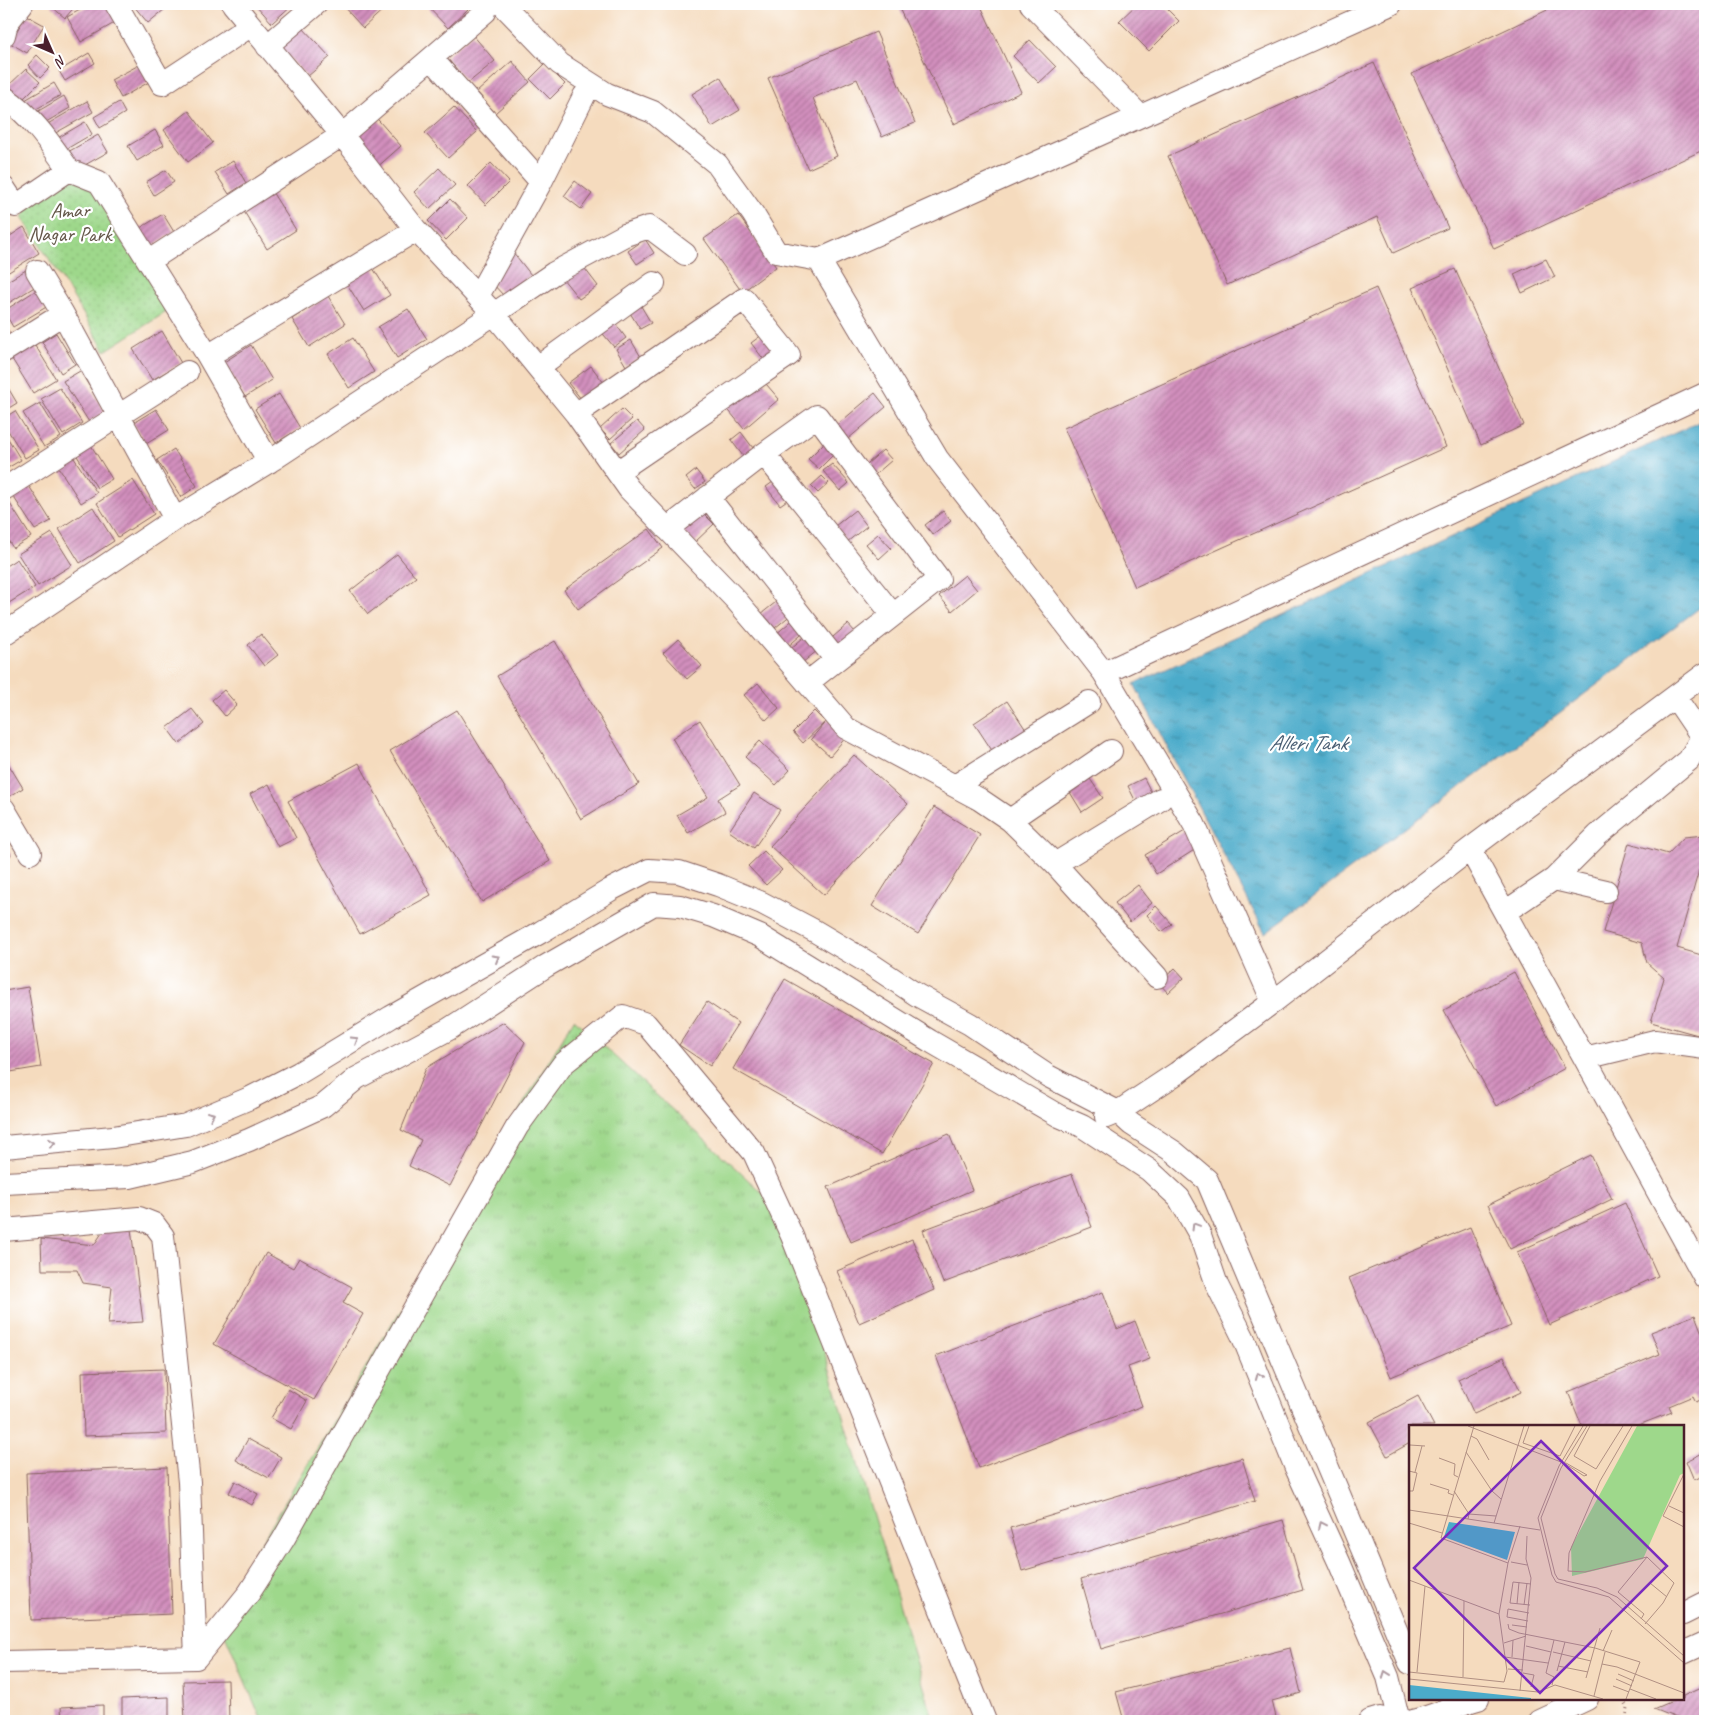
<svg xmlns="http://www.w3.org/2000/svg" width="1709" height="1725" viewBox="0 0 1709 1725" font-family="Caveat,sans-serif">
	<defs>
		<pattern id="grass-tufts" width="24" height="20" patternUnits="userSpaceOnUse" patternTransform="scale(1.25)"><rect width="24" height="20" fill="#9ed88b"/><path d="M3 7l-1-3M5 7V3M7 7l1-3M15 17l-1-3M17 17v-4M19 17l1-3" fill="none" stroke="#8ab978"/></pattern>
		<pattern id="park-dots" width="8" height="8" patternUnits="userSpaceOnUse" patternTransform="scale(1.25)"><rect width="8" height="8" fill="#9ed88b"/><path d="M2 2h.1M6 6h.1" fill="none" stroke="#8ab978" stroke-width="1.8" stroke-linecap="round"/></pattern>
		<pattern id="water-ripples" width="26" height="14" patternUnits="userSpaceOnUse" patternTransform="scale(1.25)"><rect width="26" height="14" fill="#4babca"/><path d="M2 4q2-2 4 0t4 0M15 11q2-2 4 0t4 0" fill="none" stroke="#408ba4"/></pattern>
		<pattern id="building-hatch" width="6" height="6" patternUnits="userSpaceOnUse" patternTransform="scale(1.25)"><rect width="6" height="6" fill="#d28fbd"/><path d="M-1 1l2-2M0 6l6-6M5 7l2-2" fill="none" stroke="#ac749a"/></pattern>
	</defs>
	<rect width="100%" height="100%" fill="#fff"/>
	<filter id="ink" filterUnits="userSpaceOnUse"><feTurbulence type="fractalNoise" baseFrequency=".02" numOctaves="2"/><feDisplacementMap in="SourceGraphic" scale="10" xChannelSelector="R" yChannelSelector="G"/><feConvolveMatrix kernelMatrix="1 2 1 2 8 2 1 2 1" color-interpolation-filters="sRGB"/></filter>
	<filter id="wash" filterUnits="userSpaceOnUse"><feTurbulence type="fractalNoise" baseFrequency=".0096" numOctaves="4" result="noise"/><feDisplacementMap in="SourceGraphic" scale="20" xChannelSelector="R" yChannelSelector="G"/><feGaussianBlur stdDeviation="1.12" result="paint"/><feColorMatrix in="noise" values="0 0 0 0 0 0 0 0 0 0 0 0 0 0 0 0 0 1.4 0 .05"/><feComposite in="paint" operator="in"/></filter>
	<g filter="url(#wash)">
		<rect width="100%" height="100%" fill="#f5dbbe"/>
		<path fill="url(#grass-tufts)" stroke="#747c5b" d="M574 1019 783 1212 934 1721H262L217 1616Z"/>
		<path fill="url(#park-dots)" stroke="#747c5b" d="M63 178 91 182 171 309 105 351 72 295 22 217 39 193Z"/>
		<path fill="url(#water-ripples)" stroke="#4a657a" d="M1705 419V604L1265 933 1134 684Z"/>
		<g id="blocks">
			<path fill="url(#building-hatch)" d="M52 4H77L65 18 51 6Z
				M91 4H109L118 21 81 42 67 17Z
				M134 4H171L148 23 133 5Z
				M255 4H293L272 23Z
				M341 4H385L387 6 363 28Z
				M425 4H463L468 9 448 28Z
				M811 4H821L816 9Z
				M903 4H980L1021 92 954 124 898 6Z
				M1137 4H1162L1179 21 1149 51 1119 21Z
				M1560 4H1705V149L1494 249 1412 74Z
				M26 15 44 25 27 53 10 43Z
				M302 27 330 57 307 77 280 47Z
				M876 32 915 123 882 137 857 79 813 98 837 156 808 169 768 78Z
				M472 34 495 61 468 83 446 57Z
				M1030 40 1056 67 1039 83 1013 56Z
				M89 53 95 63 65 81 59 71Z
				M37 55 50 68 40 78 28 65Z
				M512 61 530 82 495 113 477 92Z
				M1374 63 1448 228 1393 253 1377 217 1227 285 1168 156Z
				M545 64 565 84 550 99 530 79Z
				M139 65 149 82 121 98 111 80Z
				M26 69 40 82 21 101 7 87Z
				M720 77 740 110 712 127 692 94Z
				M54 83 61 95 31 112 25 100Z
				M64 96 70 108 41 125 35 113Z
				M87 101 93 112 52 135 46 125Z
				M119 102 125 113 100 128 94 117Z
				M454 107 477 132 448 158 425 133Z
				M189 111 213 143 188 162 164 130Z
				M372 113 401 146 374 170 345 136Z
				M85 122 92 134 63 151 56 139Z
				M155 130 164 145 137 161 128 146Z
				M98 135 108 152 76 170 66 153Z
				M233 161 246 183 229 194 215 172Z
				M491 163 509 182 486 205 468 186Z
				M439 168 455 185 429 209 414 192Z
				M166 170 174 182 154 195 146 182Z
				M575 181 592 194 581 209 564 196Z
				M269 187 296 230 267 249 240 205Z
				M450 199 468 218 446 240 428 221Z
				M163 214 174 232 149 248 137 230Z
				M738 215 776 267 742 292 704 239Z
				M24 227 39 253 4 275V240Z
				M645 239 654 253 637 264 628 251Z
				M513 252 531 275 504 296 492 283Z
				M1546 259 1555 277 1522 293 1514 274Z
				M371 265 390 295 364 311 345 281Z
				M582 265 598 286 579 299 563 279Z
				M1455 269 1524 425 1481 445 1412 288Z
				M26 270 36 286 4 306V283Z
				M1376 288 1446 447 1135 587 1064 428Z
				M38 289 48 306 13 327 4 311Z
				M328 296 345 324 309 347 292 319Z
				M638 301 651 323 640 329 627 308Z
				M408 309 427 339 397 358 378 327Z
				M612 319 626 338 614 347 599 329Z
				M4 324 9 332 4 336Z
				M162 331 181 363 152 380 133 349Z
				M767 331 781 349 765 361 751 343Z
				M56 333 75 364 61 373 42 342Z
				M353 338 374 372 349 388 328 354Z
				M631 340 641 357 626 366 616 349Z
				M35 345 56 379 33 393 12 359Z
				M251 345 272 380 245 397 224 362Z
				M591 366 604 383 582 400 568 383Z
				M80 371 105 412 89 422 63 381Z
				M760 377 779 399 744 429 725 406Z
				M4 381 17 403 4 411Z
				M60 388 82 423 63 435 41 399Z
				M875 393 886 407 848 439 837 425Z
				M279 394 300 428 276 443 255 409Z
				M40 403 61 437 44 447 23 413Z
				M156 409 169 430 146 444 133 423Z
				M622 409 632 419 610 439 600 429Z
				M15 411 39 450 25 458 4 424V418Z
				M637 421 645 430 619 453 611 443Z
				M4 432 21 460 4 470Z
				M741 432 756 452 746 460 731 440Z
				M89 442 112 479 97 488 74 451Z
				M825 442 835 453 819 469 808 459Z
				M174 449 197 486 181 497 157 460Z
				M883 450 892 460 869 480 860 470Z
				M72 455 97 493 81 503 57 465Z
				M832 464 849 483 840 491 823 471Z
				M696 470 705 482 695 489 686 478Z
				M822 476 829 483 818 493 811 486Z
				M777 479 790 498 780 505 766 487Z
				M133 480 154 514 118 537 97 503Z
				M29 486 51 521 35 530 13 496Z
				M7 499 31 537 13 548 4 534V501Z
				M93 507 114 541 80 563 59 529Z
				M699 509 714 524 694 543 679 528Z
				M855 510 867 526 847 542 835 526Z
				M943 511 951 521 933 535 925 525Z
				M649 529 663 548 578 609 564 590Z
				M52 533 72 565 38 586 18 554Z
				M878 534 891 548 879 559 866 544Z
				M397 554 416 577 368 614 350 591Z
				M17 559 35 587 4 606V567Z
				M965 575 977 590 952 611 939 596Z
				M781 598 793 613 769 633 756 618Z
				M796 617 807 630 786 648 775 635Z
				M848 624 855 632 833 651 826 643Z
				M810 632 823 646 802 663 790 649Z
				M261 634 278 655 264 666 248 645Z
				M678 639 702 666 687 679 663 653Z
				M555 641 639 784 581 819 497 676Z
				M758 683 779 708 766 720 744 695Z
				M224 690 237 705 225 716 212 700Z
				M1007 701 1028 733 995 755 974 723Z
				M192 709 204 724 179 744 167 728Z
				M457 710 550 861 482 902 390 751Z
				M814 711 825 722 803 743 793 732Z
				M828 719 847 736 830 756 811 739Z
				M700 720 740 785 718 799 725 812 688 833 677 815 708 797 672 738Z
				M760 741 790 770 776 785 745 757Z
				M854 755 908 804 824 895 770 846Z
				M6 760 23 788 4 800V761Z
				M359 763 431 895 360 934 288 801Z
				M1088 776 1103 798 1082 812 1068 789Z
				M1144 778 1153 796 1137 804 1128 786Z
				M269 784 296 838 278 847 250 794Z
				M754 793 780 810 754 848 729 831Z
				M934 807 980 835 918 934 872 906Z
				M1185 831 1196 849 1156 874 1145 855Z
				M1705 835V872L1699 870 1677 948 1705 956V1037L1651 1022 1664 978 1647 963 1642 943 1603 932 1629 843 1668 854 1684 837Z
				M4 844 11 855 4 860Z
				M764 851 782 870 766 885 748 866Z
				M1138 885 1152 903 1130 922 1115 903Z
				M1156 906 1172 924 1162 932 1147 915Z
				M1175 968 1184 978 1168 993 1159 983Z
				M1514 972 1565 1068 1496 1106 1444 1010Z
				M785 979 934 1064 882 1154 733 1069Z
				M28 987 41 1067 4 1073V991Z
				M707 1002 738 1023 710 1066 679 1045Z
				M504 1022 525 1042 450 1186 409 1166 421 1140 401 1130 426 1068Z
				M949 1134 972 1190 851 1242 828 1187Z
				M1591 1155 1612 1199 1510 1249 1488 1205Z
				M1072 1174 1092 1227 943 1283 923 1230Z
				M1625 1203 1658 1276 1549 1325 1517 1252Z
				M1470 1227 1511 1326 1391 1377 1349 1278Z
				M131 1229 143 1322 108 1324 112 1287 83 1283 77 1270H42L41 1239 94 1245 104 1230Z
				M912 1239 934 1290 859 1323 837 1271Z
				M266 1253 293 1268 299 1258 352 1287 343 1303 363 1314 314 1400 214 1344Z
				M1103 1292 1117 1329 1135 1321 1150 1359 1128 1367 1142 1406 979 1468 936 1356Z
				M1695 1315 1705 1341V1398L1696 1402 1693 1396 1669 1406 1672 1412 1636 1426H1582L1568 1392 1660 1354 1651 1332Z
				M1504 1357 1521 1392 1474 1414 1458 1379Z
				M164 1369 166 1433 84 1436 82 1372Z
				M288 1389 307 1401 291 1429 271 1418Z
				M1418 1396 1434 1426H1410V1443L1387 1456 1369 1422Z
				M248 1439 281 1457 269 1478 236 1460Z
				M1705 1452V1475L1694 1480 1686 1461Z
				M1242 1458 1255 1501 1022 1571 1010 1528Z
				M167 1467 172 1614 31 1620 26 1473Z
				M235 1481 258 1494 252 1505 229 1493Z
				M1283 1520 1303 1590 1101 1649 1081 1579Z
				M1290 1648 1301 1693 1272 1701 1277 1721H1124L1116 1692Z
				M228 1680 229 1721H185L183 1681Z
				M1705 1686V1721H1684L1654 1709 1677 1699H1683V1696Z
				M169 1697V1721H122V1699Z
				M103 1705V1721H62L61 1707Z"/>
		</g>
	</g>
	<g filter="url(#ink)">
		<use href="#blocks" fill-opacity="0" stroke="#86615e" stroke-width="1"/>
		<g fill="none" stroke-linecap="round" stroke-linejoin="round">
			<defs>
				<path id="minor" d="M116 4 162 84 250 26
					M233 4 342 135 416 230 494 314 576 414 629 489 736 600 846 728 979 799 1010 820 1055 864 1157 977
					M502 4 560 64 607 94 653 112 717 164 753 214 776 252 819 260
					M1031 4 1140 116
					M4 35 7 23 22 4
					M267 46 316 4
					M432 59 541 182
					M4 97C32 116 50 143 69 170
					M4 188 16 206 69 170 99 182 208 356 269 462
					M149 261 342 135 485 12
					M37 271 63 314 175 519
					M478 296 541 182 584 96
					M4 351 63 314
					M208 356 416 230
					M538 367 654 283
					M576 414 744 299 789 355 617 472
					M764 454 893 615
					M4 489 187 372
					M708 497 836 660
					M667 529 764 454 817 416 939 579 807 683
					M4 634 175 519 275 458 494 314 554 273 625 235 649 227 685 254
					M1104 673 1705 394
					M1675 697 1702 737H1705
					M955 786 1089 702
					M4 809 30 853
					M1010 820 1111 751
					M1470 849 1705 1278
					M1055 864 1161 799
					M1554 879 1606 891
					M1505 912 1554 879 1598 835 1689 760 1702 737
					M1273 1002 1194 824 1104 673 937 458 819 260 1391 4
					M1585 1058 1655 1041 1705 1048
					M1106 1117 1118 1112 1177 1073 1273 1002 1470 849 1705 674
					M4 1147 113 1137 186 1125 250 1098 299 1073 391 1017 541 932 610 890 649 870 679 872 718 885 762 903 813 930 872 965 917 995 970 1024 1048 1076 1118 1112 1131 1124 1174 1152 1207 1180 1410 1663
					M4 1183 130 1177 193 1162 249 1140 323 1106 357 1078 449 1029 546 966 654 904 680 906 713 916 760 936 930 1041 1059 1116 1082 1126 1149 1170 1179 1198 1200 1235 1217 1285 1243 1337 1296 1468 1339 1562 1388 1677 1399 1721
					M4 1230 139 1218 154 1224 163 1236 189 1482 196 1658 4 1662
					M1683 1614 1705 1603
					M1683 1653 1705 1643
					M196 1658 249 1593 283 1540 517 1127 563 1064 623 1016 646 1024 754 1153 792 1236 985 1721
					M1370 1721 1380 1718 1391 1721
					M1412 1721C1435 1716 1456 1705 1478 1699
					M1540 1721 1587 1699"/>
			</defs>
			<use href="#minor" stroke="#86615e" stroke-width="24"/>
			<path stroke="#86615e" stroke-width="3" stroke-dasharray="1 4" stroke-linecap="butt" d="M1624 1699 1628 1708 1625 1720"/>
			<use href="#minor" stroke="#fff" stroke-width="22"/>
		</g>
		<defs><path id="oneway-chevron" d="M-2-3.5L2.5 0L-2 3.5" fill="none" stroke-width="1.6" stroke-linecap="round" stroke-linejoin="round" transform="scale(1.25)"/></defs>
		<g stroke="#ae9aa0">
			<use href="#oneway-chevron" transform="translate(496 958) rotate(-30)"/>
			<use href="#oneway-chevron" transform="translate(355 1040) rotate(-32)"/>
			<use href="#oneway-chevron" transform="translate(211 1115) rotate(-23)"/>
			<use href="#oneway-chevron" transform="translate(52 1143) rotate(-6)"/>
			<use href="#oneway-chevron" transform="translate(1195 1226) rotate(-121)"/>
			<use href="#oneway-chevron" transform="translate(1259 1376) rotate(-112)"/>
			<use href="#oneway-chevron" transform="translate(1322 1525) rotate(-115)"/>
			<use href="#oneway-chevron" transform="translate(1386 1674) rotate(-110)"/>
		</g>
	</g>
	<g text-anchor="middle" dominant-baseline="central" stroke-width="4.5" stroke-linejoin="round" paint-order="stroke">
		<g font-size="21" fill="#635648" stroke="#fff">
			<text x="70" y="210">Amar<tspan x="70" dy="24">Nagar Park</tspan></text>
		</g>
		<g font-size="22" font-style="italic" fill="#4a5e73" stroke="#fff">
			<text x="1308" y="743">Alleri Tank</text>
		</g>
	</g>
	<g transform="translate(1409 1425)">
		<rect width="275" height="275" fill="#f5dbbe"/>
		<path d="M228 1H275V48L271 50 234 134 163 151 162 122Z" fill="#9ed88b"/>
		<path d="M40 97 106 107 98 135 35 112ZM0 260 122 273V274H0Z" fill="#4babca"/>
		<path fill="none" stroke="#b19083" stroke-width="1" d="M59 1 152 37M65 1 32 113 99 138M120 1 114 18 151 31 166 1M174 1 150 41 129 93 143 150 147 157 200 172 275 238M178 1 152 43 132 93 146 149 149 154 188 163 208 172 275 231M181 1 165 31 187 44 214 1M223 1 191 56 160 128 159 146 176 147 238 132M62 11 68 14 80 35M1 20 16 21M57 27 83 66 92 74M30 33 46 39 45 50 49 52M155 38H157L178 50 175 51ZM0 46 8 48 4 66H0M6 47 13 21M275 49 254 91 275 102M21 59 40 65 39 68 44 70M45 66 60 89 59 94M260 81 275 88M0 85 131 105M60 89 87 91M0 98 33 108M85 98 115 1M102 137 118 140M0 155 90 189 99 138 111 101M241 158 258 172M108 179 110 157M115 180 118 158M121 180 101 178 104 157 122 159M232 194 235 189 209 167 238 132 265 158 254 178 236 199M119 196 98 192 99 184 120 188M99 199 100 204 110 208 186 223 231 237 217 274M103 200 118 202M95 218 117 211M117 221 142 227M194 226 203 205M144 227 182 236M96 232 139 238M103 232 104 215M193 239 208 242 275 268M149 241 179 247M99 244 114 245M148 246 156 217M0 247 95 257 98 246 90 189M8 247 16 161M114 248 125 250 122 262M209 249 225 256M54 252 55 176M177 253 191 203M0 254 129 267 146 260 194 274M207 254 223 261M143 260 145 252 137 248 145 215M204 261 220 267M221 264 247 274M111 266 122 153 117 134 118 111M185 271 196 227"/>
		<path fill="#7b2cbf" fill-opacity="0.15" stroke="#7b2cbf" stroke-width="2.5" d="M132 16 258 141 131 268 5 143Z"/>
		<rect width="275" height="275" fill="none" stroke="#4a1f2b" stroke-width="2.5"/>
	</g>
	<rect width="1709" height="1725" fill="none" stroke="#fff" stroke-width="20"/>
	<g transform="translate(52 52) rotate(135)" stroke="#ffffff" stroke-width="4" paint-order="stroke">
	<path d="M0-4L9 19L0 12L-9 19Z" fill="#4a1f2b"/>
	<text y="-8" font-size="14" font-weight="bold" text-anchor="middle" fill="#4a1f2b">N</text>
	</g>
</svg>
